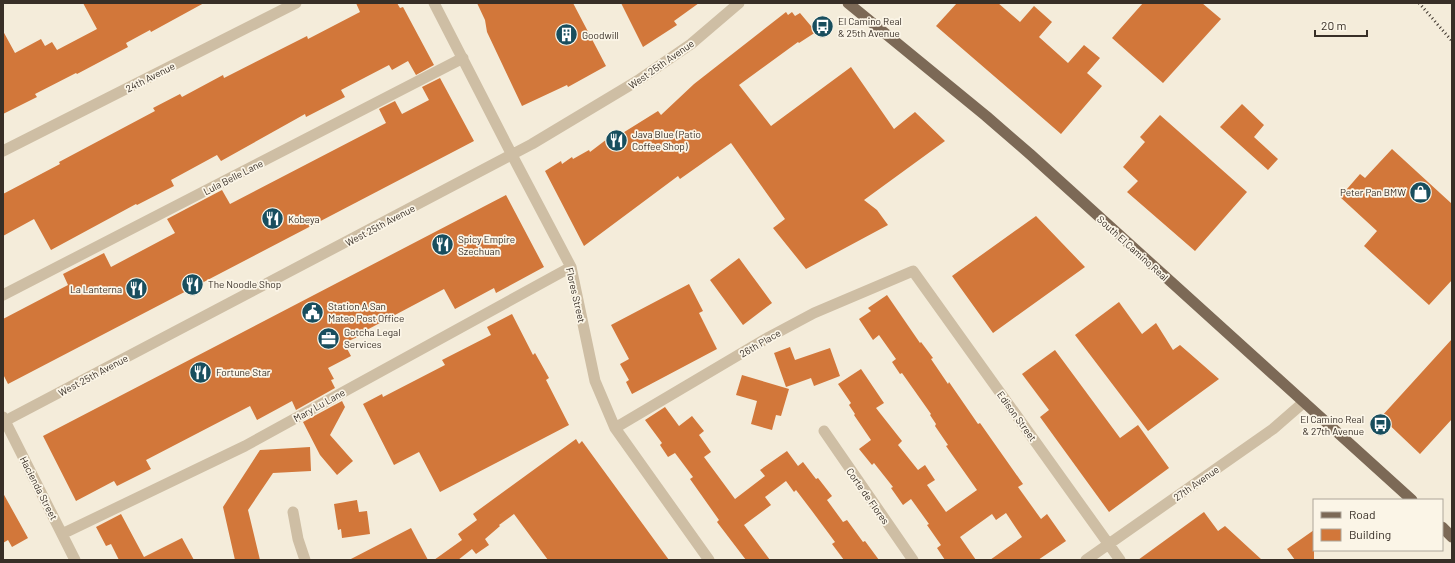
<svg xmlns="http://www.w3.org/2000/svg" width="1455" height="563" viewBox="0 0 1455 563" font-family="Barlow,sans-serif">
	<rect width="100%" height="100%" fill="#f4ecda"/>
	<path fill="#d2773a" d="M83 3H204L151 32 150 30 126 43 128 47 77 74 76 73 35 94 37 97 3 114V31L15 53 41 39 45 46 52 42 57 50 97 29Z
		M356 3H397L400 8 403 7 434 65 416 75 408 61 392 70 389 65 341 90 345 97 306 117 305 114 221 161 217 155 171 180 174 186 137 205 136 204 51 250 34 219 3 236V194L60 164 59 162 155 111 153 108 180 94 182 97 223 75 224 78 307 36 308 39 360 12Z
		M477 3H573L606 66 568 87 567 85 522 106 487 32 485 20Z
		M621 3H699L674 21 677 25 643 47Z
		M957 3H998L1020 22 1034 6 1052 22 1039 37 1068 63 1084 45 1100 58 1087 73 1102 86 1061 134 936 26Z
		M1143 3H1202L1221 19 1163 83 1112 38Z
		M786 12 788 15 792 12 795 16 800 13 816 32 799 43 798 42 739 85 771 126 851 67 894 129 915 112 945 141 864 200 877 210 888 225 806 269 773 228 785 219 731 143 680 179 678 176 584 246 545 171 561 161 562 164 572 157 573 159 589 150 590 152 611 136 613 139 658 111 661 115 694 84Z
		M440 78 474 141 8 384 3 374V319L68 285 63 274 104 253 111 267 175 233 167 219 222 190 230 204 386 123 379 109 395 101 402 114 429 100 422 87Z
		M1242 104 1264 125 1254 137 1278 159 1268 170 1220 127Z
		M1160 115 1247 192 1195 251 1127 192 1138 181 1123 167 1145 142 1140 137Z
		M1392 149 1452 204V280L1429 305 1364 246 1377 231 1340 197 1360 174 1365 178Z
		M506 195 544 267 496 293 494 288 455 309 444 289 361 333 362 335 344 343 351 356 328 368 334 379 331 380 335 388 296 410 292 401 257 420 250 406 146 460 151 469 117 486 114 481 76 501 43 436Z
		M1036 216 1085 267 993 333 952 276Z
		M739 258 772 303 743 325 710 280Z
		M689 284 703 311 699 313 717 349 632 394 626 382 629 380 620 364 629 359 611 325Z
		M887 295 920 343 921 342 933 358 931 359 948 384 949 382 978 424 980 423 1023 484 1018 487 1041 519 1047 514 1066 541 1038 560H990L1022 537 1006 513 996 520 992 514 960 537 976 560H945L937 548 941 545 927 525 929 524 911 499 903 505 891 488 893 487 874 463 872 465 859 449 871 440 854 415 855 414 849 405 851 403 838 384 861 369 884 403 876 408 902 441 898 445 918 470 925 465 935 480 927 485 946 512 977 490 946 446 948 445 935 426 936 424 930 415 931 414 902 373 900 374 892 362 896 359 879 335 873 340 859 319 871 311 868 308Z
		M1119 302 1142 334 1156 323 1173 350 1180 345 1219 379 1148 431 1075 335Z
		M512 314 533 355 535 353 549 378 546 380 569 425 440 492 419 452 394 465 363 404 382 394 383 397 445 365 442 360 491 335 487 327Z
		M1452 339V419L1420 454 1381 417Z
		M790 347 795 360 830 348 840 376 814 386 811 378 786 387 774 353Z
		M1055 350 1120 438 1138 425 1169 468 1109 512 1040 417 1049 410 1022 374Z
		M742 375 789 389 781 416 776 415 772 430 751 424 757 401 736 395Z
		M342 401 345 407 330 435 353 461 337 475 320 455 303 422Z
		M665 407 679 426 692 416 704 431 699 435 711 452 704 457 735 499 765 476 760 470 787 451 798 466 803 462 816 479 818 478 832 496 827 500 843 522 847 520 863 542 865 541 879 560H844L832 544 835 542 812 511 796 490 794 492 786 481 765 497 771 505 744 525 770 560H746L717 522 719 520 690 479 693 477 675 453 668 457 660 445 662 443 645 420Z
		M576 439 579 444 582 441 669 560H548L514 514 499 525 500 526 485 539 489 545 476 554 472 549 458 560H434L462 540 458 534 477 520 473 514Z
		M310 447 311 471 273 473 248 510 260 560H235L223 507 260 450Z
		M3 493 28 538 12 547 8 540 3 543Z
		M357 500 359 512 367 511 370 534 342 538 341 529 338 530 334 504Z
		M1204 512 1218 531 1225 526 1262 560H1138Z
		M121 514 144 557 182 538 194 560H119L111 544 106 546 96 527Z
		M411 528 428 560H349Z
		M1314 530V560H1295L1287 549Z"/>
	<g fill="none" stroke-linecap="round" stroke-linejoin="round">
		<path stroke="#cebea4" stroke-width="11" d="M434 3 512 155 571 267 595 381 615 428 709 560
			M3 151 296 3
			M3 295 463 58
			M3 417 75 560
			M5 421 532 144 637 81 691 44 739 3
			M615 428 769 337 814 313 913 271 1120 560
			M824 431 913 560
			M293 512 298 539 305 560
			M62 534 245 446 571 267
			M1086 560 1273 429 1304 402"/>
		<path stroke="#7c6956" stroke-width="11" d="M848 3 986 116 1031 155 1412 500
			M1442 527 1452 537"/>
		<path stroke="#382f27" stroke-width="3" stroke-dasharray="1 3" stroke-linecap="butt" d="M1419 3 1452 41"/>
	</g>
	<defs>
		<symbol id="bus-disc" viewBox="-11 -11 22 22"><circle r="9.5" fill="#184e5e" stroke="#fbf5e7"/><path d="M-5-6H5V4H4V6H2V4H-2V6H-4V4H-5ZM-3.5-4V0h7V-4ZM-3.5 1.2v1.5H-2V1.2ZM2 1.2v1.5H3.5V1.2Z" fill="#fff"/></symbol>
		<symbol id="building-disc" viewBox="-11 -11 22 22"><circle r="9.5" fill="#184e5e" stroke="#fbf5e7"/><path d="M-4-6H4V6H1V3H-1V6H-4ZM-2.5-4.3h1.7v1.8h-1.7ZM.8-4.3h1.7v1.8H.8ZM-2.5-1h1.7V.8h-1.7ZM.8-1h1.7V.8H.8Z" fill="#fff"/></symbol>
		<symbol id="restaurant-disc" viewBox="-11 -11 22 22"><circle r="9.5" fill="#184e5e" stroke="#fbf5e7"/><path d="M-5-6h1v4h1v-4h1v4h1v-4h1v5L-1.5 .5V6h-2V.5L-5-1ZM5-6V6H3V1.5H1.5Q1.5-4 5-6Z" fill="#fff"/></symbol>
		<symbol id="shop-disc" viewBox="-11 -11 22 22"><circle r="9.5" fill="#184e5e" stroke="#fbf5e7"/><path d="M-5-2.5h2.3a2.7 3.5 0 0 1 5.4 0H5L5.5 6h-11ZM-1.5-2.5h3a1.5 2.3 0 0 0-3 0Z" fill="#fff"/></symbol>
		<symbol id="civic-disc" viewBox="-11 -11 22 22"><circle r="9.5" fill="#184e5e" stroke="#fbf5e7"/><path d="M-.6-6.5H3V-4.5H.6V-3L4-1V1h2V6H-6V1h2V-1L-.6-3ZM-1.2 2.5V6h2.4V2.5Z" fill="#fff"/></symbol>
		<symbol id="office-disc" viewBox="-11 -11 22 22"><circle r="9.5" fill="#184e5e" stroke="#fbf5e7"/><path d="M-6-3h4V-5.5h4V-3h4V5H-6ZM-1-4.5V-3h2v-1.5ZM-6 0V1H6V0Z" fill="#fff"/></symbol>
	</defs>
	<g fill-rule="evenodd">
		<use href="#bus-disc" x="810" y="14" width="25" height="25"/>
		<use href="#building-disc" x="554" y="22" width="25" height="25"/>
		<use href="#restaurant-disc" x="604" y="128" width="25" height="25"/>
		<use href="#shop-disc" x="1408" y="180" width="25" height="25"/>
		<use href="#restaurant-disc" x="260" y="206" width="25" height="25"/>
		<use href="#restaurant-disc" x="430" y="232" width="25" height="25"/>
		<use href="#restaurant-disc" x="180" y="272" width="25" height="25"/>
		<use href="#restaurant-disc" x="124" y="276" width="25" height="25"/>
		<use href="#civic-disc" x="300" y="300" width="25" height="25"/>
		<use href="#office-disc" x="316" y="326" width="25" height="25"/>
		<use href="#restaurant-disc" x="188" y="360" width="25" height="25"/>
		<use href="#bus-disc" x="1368" y="412" width="25" height="25"/>
	</g>
	<g text-anchor="middle" dominant-baseline="central" stroke-width="3.5" stroke-linejoin="round" paint-order="stroke">
		<g font-size="10" fill="#382f27" stroke="#fbf5e7" text-anchor="start">
			<text x="838" y="21">El Camino Real<tspan x="838" dy="12">&amp; 25th Avenue</tspan></text>
			<text x="582" y="35">Goodwill</text>
			<text x="632" y="134">Java Blue (Patio<tspan x="632" dy="12">Coffee Shop)</tspan></text>
			<text x="1406" y="192" text-anchor="end">Peter Pan BMW</text>
			<text x="288" y="219">Kobeya</text>
			<text x="458" y="239">Spicy Empire<tspan x="458" dy="12">Szechuan</tspan></text>
			<text x="208" y="284">The Noodle Shop</text>
			<text x="122" y="289" text-anchor="end">La Lanterna</text>
			<text x="328" y="306">Station A San<tspan x="328" dy="12">Mateo Post Office</tspan></text>
			<text x="344" y="332">Gotcha Legal<tspan x="344" dy="12">Services</tspan></text>
			<text x="216" y="372">Fortune Star</text>
			<text x="1364" y="419" text-anchor="end">El Camino Real<tspan x="1364" dy="12">&amp; 27th Avenue</tspan></text>
		</g>
		<g font-size="10" fill="#382f27" stroke="#fbf5e7">
			<text transform="translate(661 64) rotate(-35)">West 25th Avenue</text>
			<text transform="translate(150 77) rotate(-27)">24th Avenue</text>
			<text transform="translate(233 177) rotate(-27)">Lula Belle Lane</text>
			<text transform="translate(380 225) rotate(-28)">West 25th Avenue</text>
			<text transform="translate(1133 248) rotate(42)">South El Camino Real</text>
			<text transform="translate(576 295) rotate(77)">Flores Street</text>
			<text transform="translate(760 343) rotate(-30)">26th Place</text>
			<text transform="translate(93 375) rotate(-28)">West 25th Avenue</text>
			<text transform="translate(319 405) rotate(-29)">Mary Lu Lane</text>
			<text transform="translate(1017 416) rotate(54)">Edison Street</text>
			<text transform="translate(1196 483) rotate(-35)">27th Avenue</text>
			<text transform="translate(39 488) rotate(63)">Hacienda Street</text>
			<text transform="translate(868 496) rotate(55)">Corte de Flores</text>
		</g>
	</g>
	<rect width="1455" height="563" fill="none" stroke="#382f27" stroke-width="8"/>
	<rect x="1313" y="499" width="130" height="52" fill="#fbf5e7" stroke="#ada69a"/>
	<rect x="1321" y="512" width="20" height="6" fill="#7c6956" stroke="#ada69a"/>
	<text x="1349" y="519" font-size="12" fill="#382f27">Road</text>
	<rect x="1321" y="529" width="20" height="12" fill="#d2773a" stroke="#ada69a"/>
	<text x="1349" y="539" font-size="12" fill="#382f27">Building</text>
	<path d="M1315 30v6h52v-6" fill="none" stroke="#382f27" stroke-width="2"/>
	<text x="1321" y="30" font-size="12" fill="#382f27" stroke="#fbf5e7" stroke-width="3" paint-order="stroke">20 m</text>
</svg>
